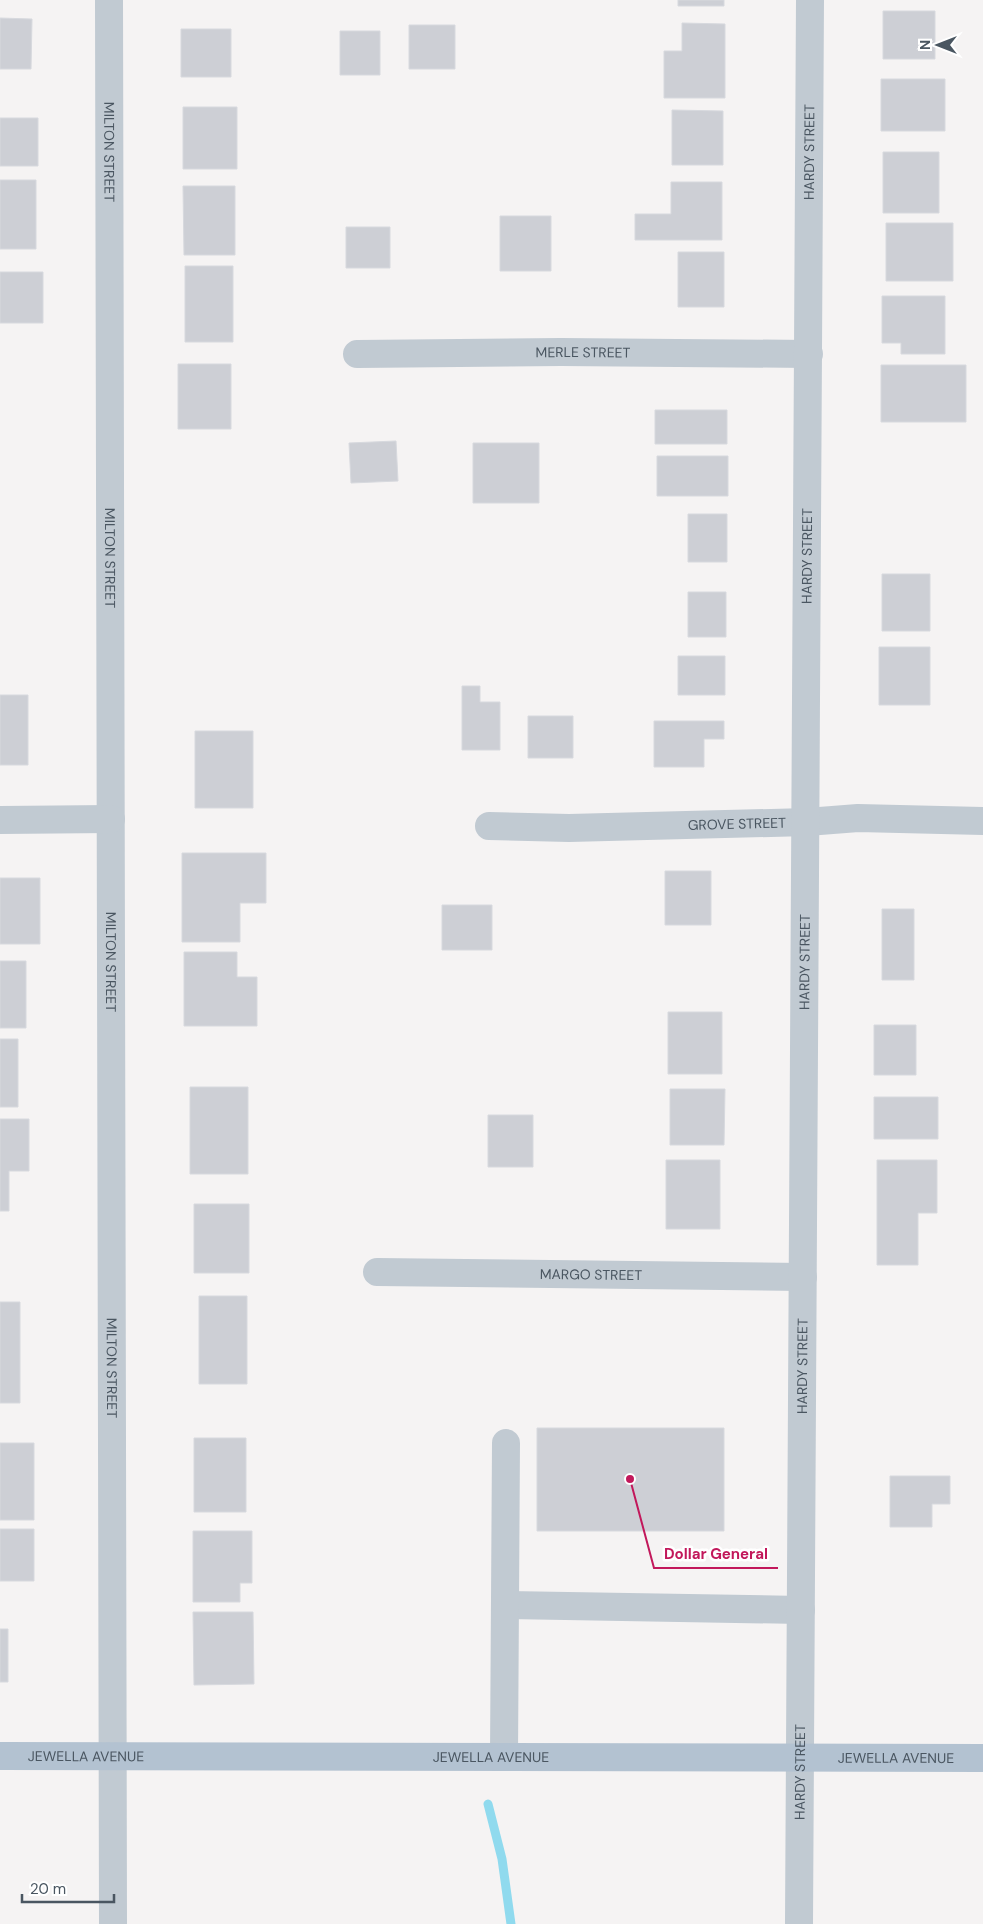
<svg xmlns="http://www.w3.org/2000/svg" width="983" height="1924" viewBox="0 0 983 1924" font-family="'DM Sans',sans-serif">
	<rect width="100%" height="100%" fill="#f5f3f3"/>
	<g fill="none" stroke-linecap="round" stroke-linejoin="round">
		<path stroke="#90daee" stroke-width="9" d="M488 1804 502 1859 511 1924"/>
	</g>
	<path fill="#cdcfd5" stroke="#d7d9de" d="M678 0H724V6H678Z
		M883 11H935V59H883Z
		M0 18 32 19 31 69H0Z
		M682 23 725 24V98H664V51H682Z
		M409 25H455V69H409Z
		M181 29H231V77H181Z
		M340 31H380V75H340Z
		M881 79H945V131H881Z
		M183 107H237V169H183Z
		M672 110 723 111V165H672Z
		M0 118H38V166H0Z
		M883 152H939V213H883Z
		M0 180H36V249H0Z
		M671 182H722V240H635V214H671Z
		M183 186H235V255H184Z
		M500 216H551V271H500Z
		M886 223H953V281H886Z
		M346 227H390V268H346Z
		M678 252H724V307H678Z
		M185 266H233V342H185Z
		M0 272H43V323H0Z
		M882 296H945V354H901V343H882Z
		M178 364H231V429H178Z
		M881 365H966V422H881Z
		M655 410H727V444H655Z
		M396 441 398 481 351 483 349 443Z
		M473 443H539V503H473Z
		M657 456H728V496H657Z
		M688 514H727V562H688Z
		M882 574H930V631H882Z
		M688 592H726V637H688Z
		M879 647H930V705H879Z
		M678 656H725V695H678Z
		M462 686H480V702H500V750H462Z
		M0 695H28V765H0Z
		M528 716H573V758H528Z
		M654 721H724V739H704V767H654Z
		M195 731H253V808H195Z
		M182 853H266V903H240V942H182Z
		M665 871H711V925H665Z
		M0 878H40V944H0Z
		M442 905H492V950H442Z
		M882 909H914V980H882Z
		M184 952H237V977H257V1026H184Z
		M0 961H26V1028H0Z
		M668 1012H722V1074H668Z
		M874 1025H916V1075H874Z
		M0 1039H18V1107H0Z
		M190 1087H248V1174H190Z
		M670 1089H725L724 1145H670Z
		M874 1097H938V1139H874Z
		M488 1115H533V1167H488Z
		M0 1119H29V1171H9V1211H0Z
		M666 1160H720V1229H666Z
		M877 1160H937V1213H918V1265H877Z
		M194 1204H249V1273H194Z
		M199 1296H247V1384H199Z
		M0 1302H20V1403H0Z
		M537 1428H724V1531H537Z
		M194 1438H246V1512H194Z
		M0 1443H34V1520H0Z
		M890 1476H950V1504H932V1527H890Z
		M0 1529H34V1581H0Z
		M193 1531H252V1583H240V1602H193Z
		M193 1612H253L254 1684 194 1685Z
		M0 1629H8V1682H0Z"/>
	<g fill="none" stroke-linecap="round" stroke-linejoin="round">
		<g stroke="#c1cad2" stroke-width="28">
			<path id="s1" d="M109 0 113 1924"/>
			<path id="s2" d="M357 354 561 352 809 354"/>
			<path d="M0 820 111 819"/>
			<path id="s3" d="M489 826 569 828 807 822 858 818 983 821"/>
			<path id="s4" d="M377 1272 803 1277"/>
			<path d="M505 1605 801 1610"/>
			<path d="M504 1756 506 1443"/>
			<path id="s5" d="M799 1924 810 0"/>
		</g>
		<path stroke="#b3c2d1" stroke-width="28" id="s6" d="M0 1756 983 1758"/>
	</g>
	<g text-anchor="middle" dominant-baseline="central" stroke-width="5" stroke-linejoin="round" paint-order="stroke">
		<g font-size="14" fill="#4a5661" stroke="#fff">
			<text stroke="none"><textPath href="#s1" startOffset="152">MILTON STREET</textPath></text>
			<text stroke="none"><textPath href="#s5" startOffset="1772">HARDY STREET</textPath></text>
			<text stroke="none"><textPath href="#s2" startOffset="226">MERLE STREET</textPath></text>
			<text stroke="none"><textPath href="#s1" startOffset="558">MILTON STREET</textPath></text>
			<text stroke="none"><textPath href="#s5" startOffset="1368">HARDY STREET</textPath></text>
			<text stroke="none"><textPath href="#s3" startOffset="248">GROVE STREET</textPath></text>
			<text stroke="none"><textPath href="#s1" startOffset="962">MILTON STREET</textPath></text>
			<text stroke="none"><textPath href="#s5" startOffset="962">HARDY STREET</textPath></text>
			<text stroke="none"><textPath href="#s4" startOffset="214">MARGO STREET</textPath></text>
			<text stroke="none"><textPath href="#s1" startOffset="1368">MILTON STREET</textPath></text>
			<text stroke="none"><textPath href="#s5" startOffset="558">HARDY STREET</textPath></text>
			<text stroke="none"><textPath href="#s6" startOffset="86">JEWELLA AVENUE</textPath></text>
			<text stroke="none"><textPath href="#s6" startOffset="491">JEWELLA AVENUE</textPath></text>
			<text stroke="none"><textPath href="#s6" startOffset="896">JEWELLA AVENUE</textPath></text>
			<text stroke="none"><textPath href="#s5" startOffset="152">HARDY STREET</textPath></text>
		</g>
	</g>
	<path fill="none" stroke="#c2185b" stroke-width="2" d="M630 1479L654 1568H778"/>
	<circle fill="#c2185b" stroke="#fff" stroke-width="2" cx="630" cy="1479" r="5"/>
	<g font-size="15" text-anchor="middle" font-weight="bold" fill="#c2185b" stroke="#fff" stroke-width="5" stroke-linejoin="round" paint-order="stroke">
		<text x="716" y="1559">Dollar General</text>
	</g>
	<g transform="translate(938 45) rotate(270)" stroke="#ffffff" stroke-width="4" paint-order="stroke">
	<path d="M0-4L9 19L0 12L-9 19Z" fill="#4a5661"/>
	<text y="-8" font-size="14" font-weight="bold" text-anchor="middle" fill="#4a5661">N</text>
	</g>
	<path d="M22 1894v8h92v-8" fill="none" stroke="#4a5661" stroke-width="2.5"/>
	<text x="30" y="1894" font-size="15" fill="#4a5661" stroke="#ffffff" stroke-width="4" paint-order="stroke">20 m</text>
</svg>
